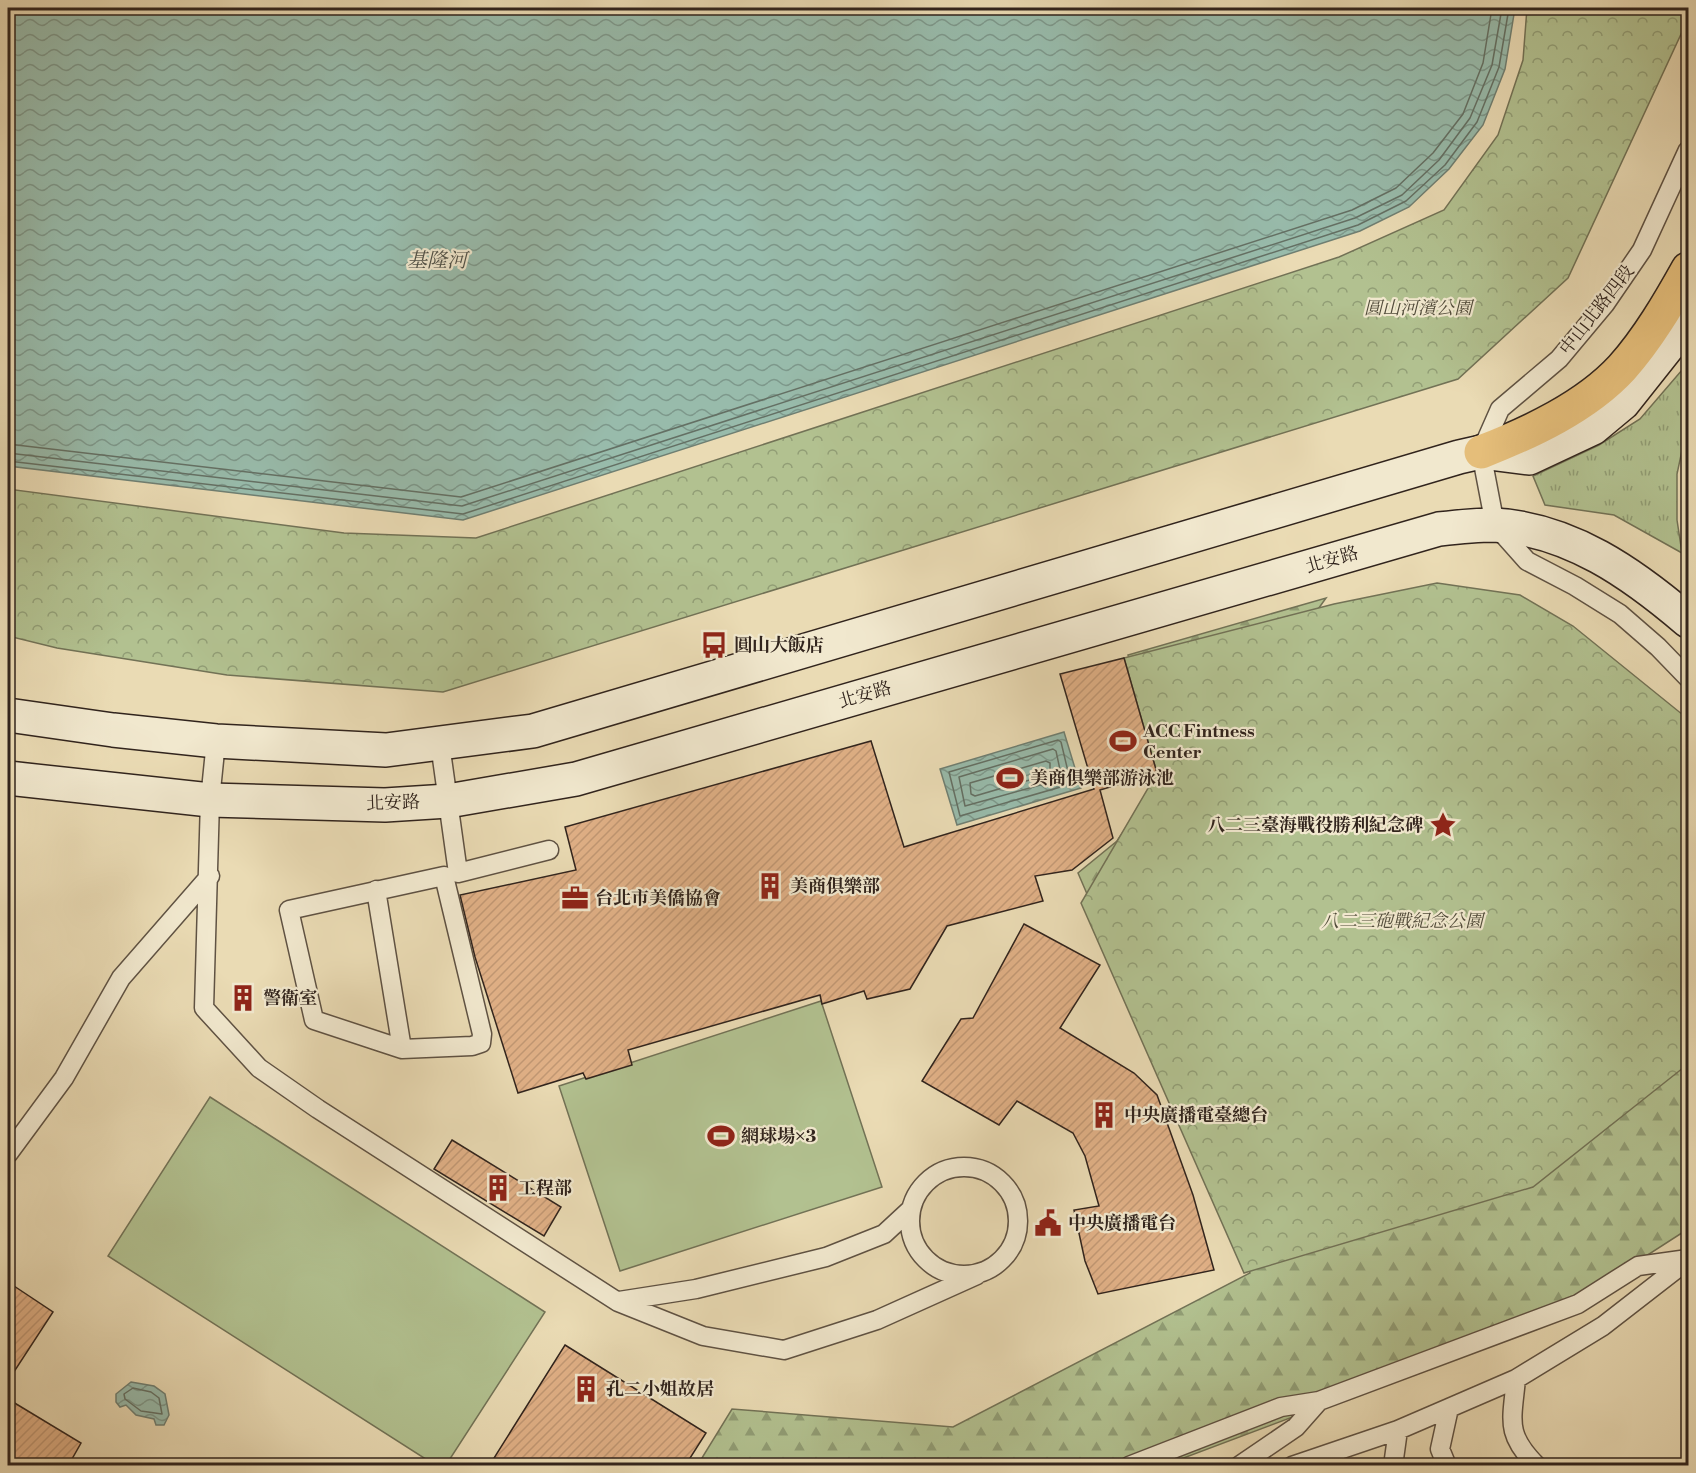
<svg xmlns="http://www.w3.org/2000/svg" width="1696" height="1473" viewBox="0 0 1696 1473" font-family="'Libre Bodoni','Noto Serif TC',serif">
	<defs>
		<pattern id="grass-tufts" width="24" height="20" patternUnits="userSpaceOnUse" patternTransform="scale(1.5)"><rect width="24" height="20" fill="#b2c190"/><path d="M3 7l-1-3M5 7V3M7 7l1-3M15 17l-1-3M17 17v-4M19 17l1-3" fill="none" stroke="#919d75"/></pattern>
		<pattern id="forest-firs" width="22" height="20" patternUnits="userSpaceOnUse" patternTransform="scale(1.5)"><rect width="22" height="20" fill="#b2c190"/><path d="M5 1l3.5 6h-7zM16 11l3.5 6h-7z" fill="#919d75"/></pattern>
		<pattern id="park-crowns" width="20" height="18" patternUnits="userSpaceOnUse" patternTransform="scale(1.5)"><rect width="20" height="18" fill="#b2c190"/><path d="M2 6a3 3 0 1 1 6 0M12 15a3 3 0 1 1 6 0" fill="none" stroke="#919d75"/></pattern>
		<pattern id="water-waves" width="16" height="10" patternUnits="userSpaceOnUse" patternTransform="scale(1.5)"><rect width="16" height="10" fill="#98bbab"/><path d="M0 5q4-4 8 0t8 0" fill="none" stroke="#7d988b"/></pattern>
		<pattern id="building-hatch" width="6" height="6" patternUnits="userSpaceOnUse" patternTransform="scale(1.5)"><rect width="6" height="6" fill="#e0b086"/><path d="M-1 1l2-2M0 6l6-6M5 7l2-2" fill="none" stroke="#c19773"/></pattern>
	</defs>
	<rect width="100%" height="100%" fill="#eadbb4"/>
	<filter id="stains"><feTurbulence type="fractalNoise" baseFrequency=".00333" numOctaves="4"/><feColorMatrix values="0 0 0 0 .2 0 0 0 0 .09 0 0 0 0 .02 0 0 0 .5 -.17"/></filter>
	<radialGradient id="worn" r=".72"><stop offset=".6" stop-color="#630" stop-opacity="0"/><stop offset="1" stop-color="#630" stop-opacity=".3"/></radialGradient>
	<path fill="url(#grass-tufts)" stroke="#727256" stroke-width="1.5" d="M1688 363V422L1677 474V520L1682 553 1614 515 1545 505 1533 476 1599 445 1640 419Z"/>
	<path fill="url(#forest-firs)" stroke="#727256" stroke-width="1.5" d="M1326 598 1279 664 1688 814V1229L1542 1323 1165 1465 697 1466 732 1409 953 1427 1250 1273 1078 873 1117 841 1161 776 1128 655Z"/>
	<path fill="url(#park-crowns)" stroke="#727256" stroke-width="1.5" d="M1527 8H1688V19L1568 278 1458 379 443 692 227 675 57 648 8 636V489L344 533 476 538 1339 257 1444 210 1498 135 1523 60Z
		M1437 583 1520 595 1573 626 1688 719V1064L1533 1187 1244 1273 1081 903 1157 773 1124 658 1334 604Z"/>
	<path fill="#b2c190" stroke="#727256" stroke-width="1.5" d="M821 1001 882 1187 620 1271 559 1086Z
		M210 1097 545 1312 446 1465H435L108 1256Z"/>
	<path fill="url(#water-waves)" stroke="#6f7f72" stroke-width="1.5" d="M8 8H1515L1505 69 1483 125 1449 169 1409 207 1360 231 463 520 8 466Z
		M1064 732 1081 788 957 825 940 769Z
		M131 1382 154 1386 165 1394 169 1415 164 1425H156L154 1419 136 1415 126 1405 120 1407 116 1402V1394Z"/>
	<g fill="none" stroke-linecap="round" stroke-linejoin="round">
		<path stroke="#647064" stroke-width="1.5" d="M8 444 461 497 1352 210 1396 188 1433 153 1463 114 1483 63 1492 8
			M8 453 462 506 1355 218 1402 195 1439 160 1470 118 1492 65 1502 8
			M8 461 463 514 1358 225 1406 201 1445 165 1477 122 1499 67 1509 8
			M1058 740 1061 742 1071 784 960 816 949 772Z
			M1053 749 1056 751 1062 779 965 806 959 777Z
			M1046 761 1050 763V774L975 796 971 794 970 783Z
			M133 1388 151 1392 159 1398 162 1414 141 1411 125 1399 124 1394Z"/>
	</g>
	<path fill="url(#building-hatch)" stroke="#31241d" stroke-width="1.5" d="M1124 658 1157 773 1100 790 1113 838 1072 870 1035 876 1043 901 947 926 910 989 867 999 864 991 822 1004 820 995 628 1050 632 1065 586 1079 583 1073 518 1093 475 957 460 895 576 870 565 827 871 741 904 847 1094 789 1060 674Z
		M1024 924 1100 965 1060 1028 1134 1073 1157 1095 1193 1195 1214 1270 1098 1294 1085 1261 1074 1210 1099 1206 1085 1156 1073 1133 1017 1101 999 1125 922 1081 961 1019 973 1018Z
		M452 1140 561 1207 544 1236 434 1169Z
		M8 1282 53 1312 8 1381Z
		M565 1345 706 1433 685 1466H489Z
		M8 1399 81 1443 68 1466H8Z"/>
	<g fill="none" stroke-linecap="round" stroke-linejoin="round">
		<defs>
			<path id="lane" d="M1688 150 1642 250 1605 304 1559 359 1500 409 1481 452 1495 525 1527 561 1575 586 1620 614 1658 647 1688 678
				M216 741 210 800 204 1008 259 1068 318 1109 618 1302 703 1336 784 1350 877 1320 977 1275
				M440 744 458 873 549 850
				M444 876 482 1034 481 1043 472 1046 402 1049 314 1020 289 910Z
				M376 890 402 1049
				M8 1154 64 1078 121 978 210 876
				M910 1221a54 54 0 1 1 108 0a54 54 0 1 1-108 0Z
				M619 1301 696 1289 826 1257 884 1234 911 1209
				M1516 1379C1512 1421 1505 1434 1537 1466
				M1129 1466 1281 1407 1319 1401
				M1239 1466 1296 1427 1319 1401 1578 1304 1638 1266 1688 1259
				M1292 1466 1398 1430
				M1393 1466 1398 1430 1449 1408
				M1447 1466 1440 1449 1449 1408 1516 1379 1603 1326 1688 1260"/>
			<path id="secondary" d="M8 715 113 730 216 741 386 750 533 731 1459 457 1481 452 1529 458 1593 428 1623 403 1688 321
				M8 778 210 800 385 805 448 801 576 779 1439 529C1457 527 1476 525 1494 525 1570 529 1633 574 1688 621"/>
			<path id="highway" d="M1481 452C1530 433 1586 407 1622 368 1648 339 1669 303 1688 269"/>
		</defs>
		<use href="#lane" stroke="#5f5243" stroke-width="21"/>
		<use href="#secondary" stroke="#31241d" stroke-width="36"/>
		<use href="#highway" stroke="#31241d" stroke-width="36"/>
		<use href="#lane" stroke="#f1e8ce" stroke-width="18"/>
		<use href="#secondary" stroke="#f1e8ce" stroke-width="33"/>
		<use href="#highway" stroke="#e5be7a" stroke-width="33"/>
	</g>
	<defs>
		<symbol id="bus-bare" viewBox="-9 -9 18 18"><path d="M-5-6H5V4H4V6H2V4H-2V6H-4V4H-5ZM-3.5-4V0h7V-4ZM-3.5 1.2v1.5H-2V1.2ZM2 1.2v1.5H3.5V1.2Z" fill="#8f2418" stroke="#f1e8ce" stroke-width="2.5" paint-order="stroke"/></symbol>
		<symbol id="stadium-bare" viewBox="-9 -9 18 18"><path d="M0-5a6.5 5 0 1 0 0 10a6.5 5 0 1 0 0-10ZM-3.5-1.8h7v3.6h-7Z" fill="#8f2418" stroke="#f1e8ce" stroke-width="2.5" paint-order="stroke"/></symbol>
		<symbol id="sight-bare" viewBox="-9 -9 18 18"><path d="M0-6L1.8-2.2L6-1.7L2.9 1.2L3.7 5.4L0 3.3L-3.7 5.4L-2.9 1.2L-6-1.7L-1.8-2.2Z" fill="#8f2418" stroke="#f1e8ce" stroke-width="2.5" paint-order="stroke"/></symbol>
		<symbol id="building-bare" viewBox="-9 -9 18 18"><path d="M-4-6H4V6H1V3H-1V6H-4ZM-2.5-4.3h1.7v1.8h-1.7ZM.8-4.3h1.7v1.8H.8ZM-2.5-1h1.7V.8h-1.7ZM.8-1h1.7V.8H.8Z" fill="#8f2418" stroke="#f1e8ce" stroke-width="2.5" paint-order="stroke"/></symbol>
		<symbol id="office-bare" viewBox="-9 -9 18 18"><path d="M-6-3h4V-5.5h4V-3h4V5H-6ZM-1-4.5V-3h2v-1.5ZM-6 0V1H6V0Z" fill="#8f2418" stroke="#f1e8ce" stroke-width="2.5" paint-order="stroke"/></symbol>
		<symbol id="civic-bare" viewBox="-9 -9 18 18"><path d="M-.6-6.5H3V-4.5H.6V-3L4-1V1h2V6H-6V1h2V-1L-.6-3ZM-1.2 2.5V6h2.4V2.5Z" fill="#8f2418" stroke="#f1e8ce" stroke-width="2.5" paint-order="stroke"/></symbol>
	</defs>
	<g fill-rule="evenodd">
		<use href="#bus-bare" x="695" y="626" width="38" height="38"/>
		<use href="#stadium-bare" x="1104" y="722" width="38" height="38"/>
		<use href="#stadium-bare" x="991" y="759" width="38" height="38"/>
		<use href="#sight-bare" x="1424" y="806" width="38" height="38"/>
		<use href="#building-bare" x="751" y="867" width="38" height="38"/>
		<use href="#office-bare" x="556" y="879" width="38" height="38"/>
		<use href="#building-bare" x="224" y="979" width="38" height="38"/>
		<use href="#building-bare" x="1085" y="1096" width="38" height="38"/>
		<use href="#stadium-bare" x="702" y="1117" width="38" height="38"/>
		<use href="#building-bare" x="479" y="1169" width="38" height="38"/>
		<use href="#civic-bare" x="1029" y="1204" width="38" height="38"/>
		<use href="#building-bare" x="567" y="1370" width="38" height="38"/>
	</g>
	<g text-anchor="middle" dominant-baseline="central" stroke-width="4.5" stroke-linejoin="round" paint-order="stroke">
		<g font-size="18" font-style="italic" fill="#514b3a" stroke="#f1e8ce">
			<text x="1418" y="308">圓山河濱公園</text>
			<text x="1402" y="921">八二三砲戰紀念公園</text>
		</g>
		<g font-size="18" fill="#31241d" stroke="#f1e8ce">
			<text transform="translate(1597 310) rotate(-52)">中山北路四段</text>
			<text transform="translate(1332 560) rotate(-16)">北安路</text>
			<text transform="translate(865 695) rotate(-16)">北安路</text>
			<text transform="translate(393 803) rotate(-2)">北安路</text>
		</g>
		<g font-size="18" font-weight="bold" fill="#31241d" stroke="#f1e8ce" text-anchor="start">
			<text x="734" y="645">圓山大飯店</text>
			<text x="1143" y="731">ACC Fintness<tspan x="1143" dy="21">Center</tspan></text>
			<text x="1030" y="778">美商俱樂部游泳池</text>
			<text x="1423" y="825" text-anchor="end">八二三臺海戰役勝利紀念碑</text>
			<text x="790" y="886">美商俱樂部</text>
			<text x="595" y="898">台北市美僑協會</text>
			<text x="263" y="998">警衛室</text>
			<text x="1124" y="1115">中央廣播電臺總台</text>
			<text x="741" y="1136">網球場×3</text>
			<text x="518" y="1188">工程部</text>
			<text x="1068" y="1223">中央廣播電台</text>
			<text x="606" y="1389">孔二小姐故居</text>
		</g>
		<g font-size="20" font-style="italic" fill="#505148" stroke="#f1e8ce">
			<text x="437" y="261">基隆河</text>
		</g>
	</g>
	<rect width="1696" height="1473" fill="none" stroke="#eadbb4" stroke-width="30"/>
	<rect x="9" y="9" width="1678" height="1455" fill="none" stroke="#31241d" stroke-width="3"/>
	<rect x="15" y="15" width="1666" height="1443" fill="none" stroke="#31241d" stroke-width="1.5"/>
	<rect width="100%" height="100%" filter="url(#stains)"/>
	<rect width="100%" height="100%" fill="url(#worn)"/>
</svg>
